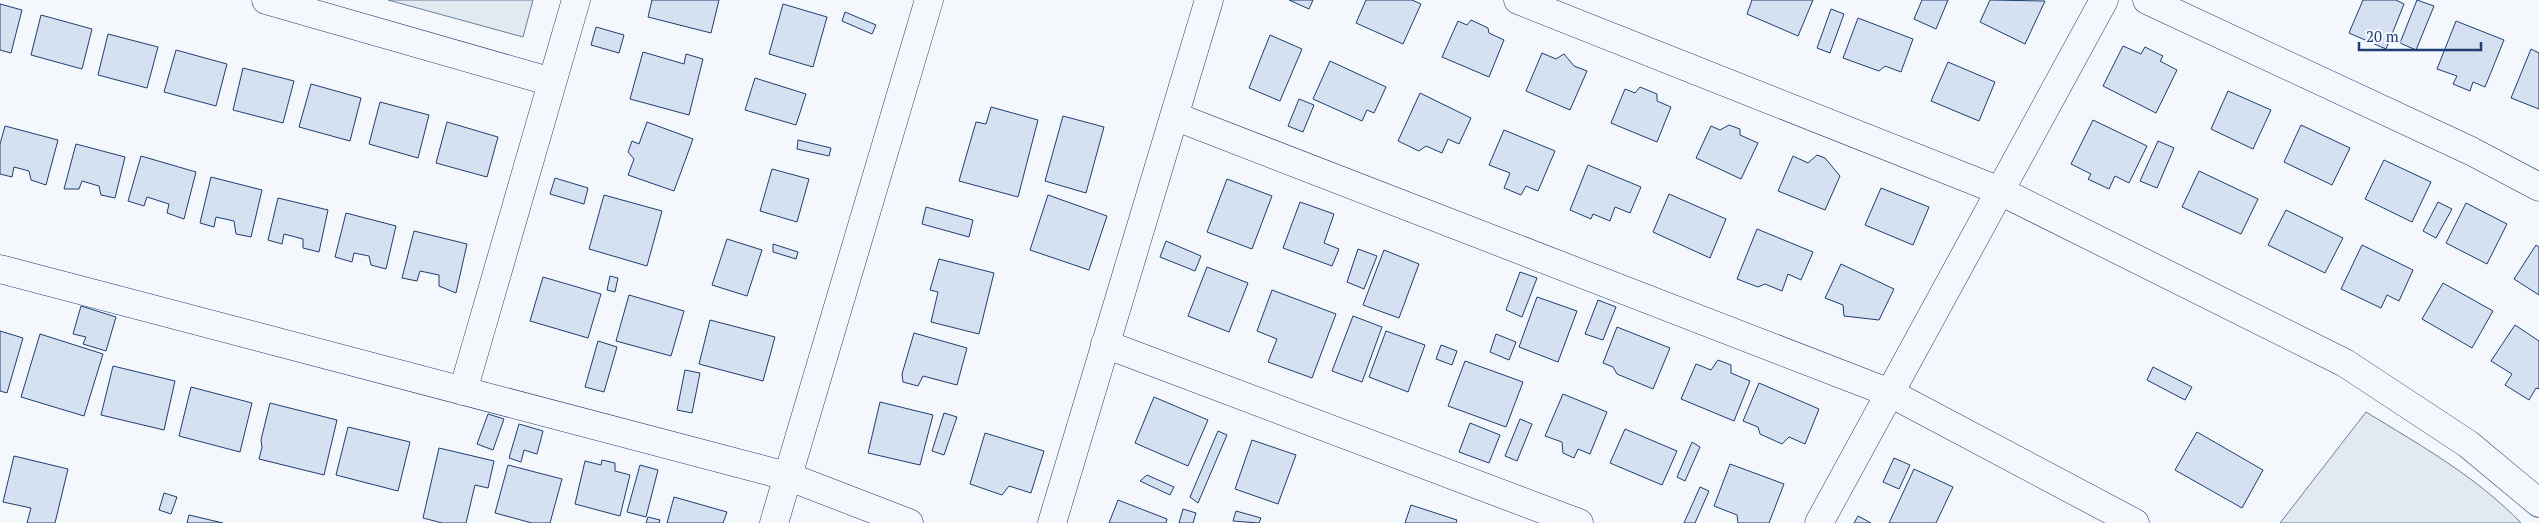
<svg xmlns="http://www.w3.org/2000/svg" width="2539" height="523" viewBox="0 0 2539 523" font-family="'PT Serif',serif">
	<rect width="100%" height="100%" fill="#f4f7fb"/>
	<path fill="#e3e9f0" stroke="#687fa3" d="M388 0H533L523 37Z
		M2366 412C2420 445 2477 477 2521 523H2280Z"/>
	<path fill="#d5e0f0" stroke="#1d3f73" d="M652 0H719L711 33 648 17Z
		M1289 0H1313L1309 9Z
		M1366 0H1412L1421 4 1403 44 1356 23Z
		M1752 0H1813L1798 36 1747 14Z
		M1922 0H1948L1936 29 1914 19Z
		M1990 0 2045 1 2025 44 1980 22Z
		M2363 0H2396L2404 4 2386 49 2349 33Z
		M2417 0 2434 6 2416 50 2400 43Z
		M0 4 22 10 11 53 0 50Z
		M783 4 827 17 813 67 769 54Z
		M1831 9 1844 14 1830 53 1817 48Z
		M845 12 876 25 872 34 842 21Z
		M41 15 92 29 82 69 31 55Z
		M1858 18 1913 39 1901 72 1885 66 1879 71 1843 58Z
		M1471 20 1488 28 1489 33 1504 40 1489 77 1442 57 1458 21 1467 25Z
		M2456 21 2504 40 2485 87 2473 82 2470 91 2453 84 2457 76 2437 69Z
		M596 27 624 35 619 53 591 45Z
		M108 34 158 47 147 88 98 75Z
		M1270 35 1302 49 1280 101 1249 88Z
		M2123 46 2141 54 2145 47 2163 56 2160 61 2177 70 2156 113 2103 86Z
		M2531 49 2539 53V109L2511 98Z
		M176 50 227 64 216 106 164 92Z
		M643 52 684 64 686 54 703 59 689 115 630 99Z
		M1542 53 1556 59 1564 54 1574 66 1587 71 1570 110 1526 91Z
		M1330 61 1386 87 1374 113 1367 110 1362 121 1313 99Z
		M1948 62 1995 82 1979 121 1931 101Z
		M243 68 294 81 283 123 233 110Z
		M755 78 806 94 796 125 745 110Z
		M311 84 361 98 350 141 299 127Z
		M1640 87 1657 94V101L1671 107 1657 142 1611 123 1625 89 1635 93Z
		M2228 91 2271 110 2253 149 2211 129Z
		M1420 93 1471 118 1459 144 1448 139 1442 153 1426 146 1419 151 1398 141Z
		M1299 99 1314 105 1303 132 1288 126Z
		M380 102 429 115 418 158 369 144Z
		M991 107 1038 120 1018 197 959 181 976 122 986 124Z
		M1063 116 1104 127 1086 193 1045 181Z
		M2093 120 2147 146 2129 183 2115 176 2109 189 2088 179 2091 174 2071 164Z
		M447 122 498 137 487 177 436 163Z
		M647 122 693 139 674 191 628 175 634 159 628 152 632 141 639 144Z
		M1729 125 1740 129V135L1758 143 1741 179 1696 158 1711 126 1720 130Z
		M2301 125 2350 148 2332 185 2284 162Z
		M5 126 58 140 46 185 31 180 29 171 14 167 12 177 0 174V144Z
		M1504 130 1555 151 1538 191 1526 186 1521 195 1504 188 1510 173 1489 165Z
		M798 140 831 148 829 156 797 149Z
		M2158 141 2174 148 2157 188 2140 181Z
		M76 144 125 157 115 198 101 195 99 186 82 181 79 189H64Z
		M1817 155 1825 158 1840 176 1825 210 1778 191 1793 156 1808 163Z
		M141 156 196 172 184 219 167 213 169 204 147 197 144 206 128 201Z
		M2384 160 2431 182 2412 222 2365 199Z
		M1588 165 1641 187 1630 213 1615 207 1610 221 1593 214 1591 219 1570 210Z
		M772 169 809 179 797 222 760 211Z
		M2199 171 2258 199 2241 234 2182 207Z
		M211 177 262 190 251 237 236 234 234 221 216 217 214 227 200 223Z
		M555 178 588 188 584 204 550 194Z
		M1227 179 1272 196 1252 249 1207 232Z
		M1881 188 1929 207 1913 245 1865 225Z
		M1669 194 1726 219 1710 258 1653 232Z
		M604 195 662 211 647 266 589 249Z
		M1048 195 1107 216 1089 270 1030 250Z
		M278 198 328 210 319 252 303 248V239L284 234 282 244 268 240Z
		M1300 202 1334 214 1324 243 1339 249 1332 266 1283 248Z
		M2438 202 2452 209 2436 238 2423 231Z
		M2466 203 2507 224 2487 264 2446 243Z
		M926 207 973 220 969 237 922 224Z
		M2286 210 2343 238 2325 273 2268 245Z
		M346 213 396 226 386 269 371 265 369 256 354 253 352 262 335 257Z
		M1757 229 1813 252 1801 280 1788 274 1782 291 1765 284 1758 287 1737 279Z
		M414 231 467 244 456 293 439 286V275L420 271 417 281 402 278Z
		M727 239 762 250 747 296 712 285Z
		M1166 241 1201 256 1195 271 1160 257Z
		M773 244 798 252 796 259 773 252Z
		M2362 245 2413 270 2399 301 2387 295 2381 308 2341 289Z
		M2536 245 2539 247V295L2514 279Z
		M1358 249 1377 256 1364 289 1347 282Z
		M1384 250 1419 264 1399 318 1363 305Z
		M939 259 994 273 979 334 931 322 938 292 930 290Z
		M1841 264 1894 289 1879 320 1844 316 1843 305 1825 298Z
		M1207 267 1248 283 1229 332 1188 316Z
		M1520 272 1537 278 1522 317 1506 310Z
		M610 276 618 278 615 292 607 290Z
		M543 277 601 294 588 338 530 321Z
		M2443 283 2493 311 2472 348 2422 319Z
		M1272 290 1336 314 1312 378 1268 362 1277 339 1257 331Z
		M629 295 684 311 671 356 616 341Z
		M1537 297 1577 311 1558 362 1519 347Z
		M1598 300 1616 307 1603 340 1585 334Z
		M81 306 116 317 106 351 83 344 86 337 73 334Z
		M1353 316 1382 327 1362 382 1332 371Z
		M710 320 775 337 763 381 699 364Z
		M2515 325 2539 341V389L2536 388 2529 400 2505 385 2512 374 2491 361Z
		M1617 327 1670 348 1653 389 1617 374 1613 367 1603 363Z
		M0 331 23 338 7 393 0 391Z
		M1386 331 1425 345 1408 392 1369 377Z
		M914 333 967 348 957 385 923 376 918 386 903 382 902 374Z
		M40 334 103 354 84 416 21 397Z
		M1496 334 1516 342 1509 360 1490 352Z
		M598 341 617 347 604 392 585 387Z
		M1441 345 1457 351 1452 365 1436 359Z
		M1718 360 1731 365V373L1750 381 1734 421 1681 399 1696 364 1711 370Z
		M1465 361 1523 382 1506 427 1448 406Z
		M113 366 175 381 164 430 101 415Z
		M2153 367 2192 387 2185 400 2147 380Z
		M685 370 700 373 692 413 677 410Z
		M1759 383 1819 409 1805 444 1789 437 1782 444 1760 434 1758 427 1743 421Z
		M191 387 252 403 240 452 179 436Z
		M1563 394 1607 412 1590 454 1578 449 1574 458 1563 453 1562 442 1545 436Z
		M1154 397 1208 420 1188 466 1135 443Z
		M880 402 933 415 920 465 868 453Z
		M270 403 337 420 324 475 259 459 262 447 261 440Z
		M944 413 957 417 944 455 932 451Z
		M488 414 504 419 493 450 477 444Z
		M1520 419 1532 424 1517 461 1505 456Z
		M1470 423 1500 435 1489 463 1459 452Z
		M519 424 543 431 537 454 524 450 521 462 509 458Z
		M348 427 410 442 398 491 336 475Z
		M1625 429 1677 451 1662 485 1610 463Z
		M1218 431 1227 435 1198 503 1190 497Z
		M2197 432 2263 470 2242 508 2175 470Z
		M985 433 1044 451 1031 493 1009 486 1002 495 970 484Z
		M1252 440 1296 455 1278 504 1235 489Z
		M1692 442 1700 447 1685 481 1677 477Z
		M439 448 494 461 488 488 475 485 466 523H442L423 518Z
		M14 456 68 469 55 523H27L31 508 3 502Z
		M1894 458 1910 465 1899 489 1883 482Z
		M602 460 615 463V471L630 475 620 516 575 504 585 461 601 465Z
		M1730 464 1784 484 1769 523H1738L1737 515 1714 506Z
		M508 465 562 479 550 523H532L495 513Z
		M640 465 658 470 646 517 627 512Z
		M1914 469 1953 487 1936 523H1889Z
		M1147 475 1174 487 1170 495 1140 481Z
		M1700 487 1709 491 1695 523H1684Z
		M164 493 177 497 171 514 159 510Z
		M674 497 727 512 723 523H667Z
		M1118 500 1167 519 1166 523H1109Z
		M1411 505 1457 520 1456 523H1405Z
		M1183 509 1196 513 1193 523H1179Z
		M1236 511 1261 518 1259 523 1233 521Z
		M189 515 223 523H187Z
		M1858 516 1871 523H1854Z
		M648 517 660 520 659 523H646Z"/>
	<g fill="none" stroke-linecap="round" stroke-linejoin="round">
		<defs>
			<path id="street" d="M266 0 552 82
				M1518 0 2000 191 2345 363 2468 444 2539 503
				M2147 0 2471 151 2539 187
				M1174 116 1890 393 2135 523
				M0 269 787 476 909 523
				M1105 344 1579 523
				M463 391 576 0
				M774 523 929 0
				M1052 523 1209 0
				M1819 523 2104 0"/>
		</defs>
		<use href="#street" stroke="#1d3f73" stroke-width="29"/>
		<use href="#street" stroke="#f4f7fb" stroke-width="28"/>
	</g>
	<path d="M2359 42v8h122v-8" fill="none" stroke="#1d3f73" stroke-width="2.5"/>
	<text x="2366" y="42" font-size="15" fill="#1d3f73" stroke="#f4f7fb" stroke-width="4" paint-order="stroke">20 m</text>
</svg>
